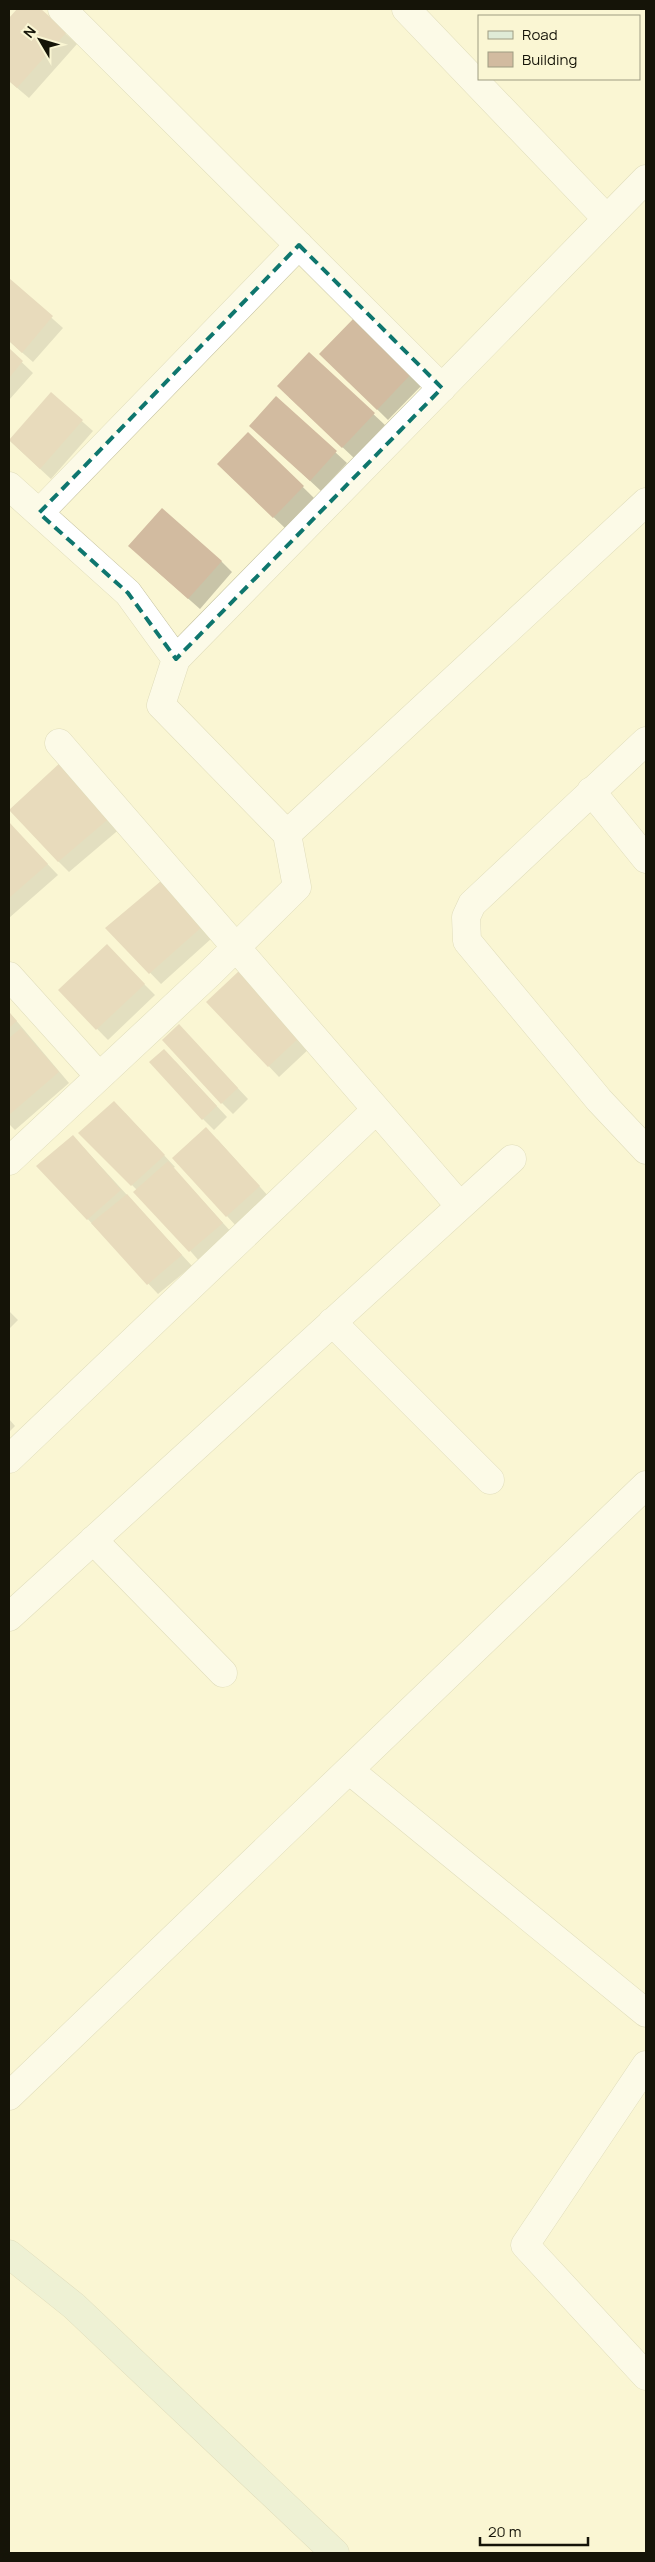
<svg xmlns="http://www.w3.org/2000/svg" width="655" height="2562" viewBox="0 0 655 2562" font-family="Manrope,sans-serif">
	<rect width="100%" height="100%" fill="#faf6d3"/>
	<path fill="#0003" d="M19 9H39L77 44 29 98 9 81V20Z
		M9 280 63 328 33 362 9 341Z
		M356 318 424 383 388 420 321 354Z
		M9 350 33 373 9 400Z
		M309 354 385 425 354 458 289 397Z
		M51 394 93 431 51 479 10 441Z
		M276 398 347 463 321 491 262 436Z
		M248 433 314 498 285 528 229 475Z
		M141 557 221 561 232 572 200 609Z
		M62 763 122 827 69 872 58 861Z
		M9 824 58 875 9 918Z
		M172 894 212 938 161 984 107 928Z
		M117 957 155 995 108 1040 60 991Z
		M239 973 311 1047 279 1077 208 1002Z
		M9 1012 69 1083 15 1130 9 1124Z
		M190 1037 248 1099 233 1114 222 1103Z
		M175 1061 227 1117 214 1130 203 1119Z
		M125 1113 175 1167 173 1168 233 1234 200 1262 137 1190 80 1133Z
		M217 1139 270 1198 237 1227 174 1158Z
		M84 1148 192 1266 158 1294 38 1166Z
		M9 1311 18 1320 9 1329Z
		M9 1419 15 1426 9 1432Z"/>
	<path fill="#d2bba0" d="M17 9H41L67 32 17 88 9 81V18Z
		M9 278 53 316 22 353 9 341Z
		M356 316 414 371 377 410 319 354Z
		M9 348 23 361 9 378Z
		M309 352 375 413 342 448 277 386Z
		M51 392 83 420 40 469 9 440Z
		M276 396 337 451 310 481 249 426Z
		M248 432 304 486 273 518 217 464Z
		M162 508 222 561 188 599 128 546Z
		M62 761 112 816 58 862 9 810Z
		M9 822 48 864 9 898Z
		M161 881 203 926 149 974 105 928Z
		M107 944 145 984 96 1030 58 990Z
		M239 971 301 1036 268 1067 206 1002Z
		M9 1012 17 1021 9 1028Z
		M179 1024 238 1088 221 1104 162 1040Z
		M21 1028 59 1072 9 1115V1038Z
		M164 1049 217 1106 202 1120 149 1062Z
		M114 1101 165 1155 131 1186 78 1133Z
		M206 1127 260 1186 226 1217 172 1158Z
		M73 1135 121 1190 87 1220 36 1166Z
		M168 1161 223 1223 189 1252 133 1192Z
		M127 1194 182 1255 147 1285 91 1223Z"/>
	<g fill="none" stroke-linecap="round" stroke-linejoin="round">
		<defs>
			<path id="street" d="M62 9 442 388
				M406 9 607 219
				M9 486 128 593 176 659 161 705 287 834
				M39 513 299 245
				M176 659 646 179
				M646 741 472 904 466 917 467 941 599 1100 646 1150
				M59 743 460 1206
				M591 791 646 859
				M9 976 99 1076
				M9 1161 210 973 297 887 287 834 646 502
				M332 1322 490 1480
				M9 1459 376 1110
				M93 1540 223 1673
				M9 1617 512 1159
				M349 1770 646 2013
				M646 2065 525 2245 646 2376
				M9 2096 646 1485"/>
			<path id="secondary" d="M9 2254 74 2306 335 2553"/>
		</defs>
		<use href="#street" stroke="#c2bf9d" stroke-width="29"/>
		<use href="#secondary" stroke="#c2bf9d" stroke-width="29"/>
		<use href="#street" stroke="#fff" stroke-width="28"/>
		<use href="#secondary" stroke="#dfebd6" stroke-width="28"/>
	</g>
	<path d="M0 0H655V2562H0ZM299 245 442 388 176 659 128 593 39 513Z" fill="#faf6d3" fill-opacity=".55" fill-rule="evenodd"/>
	<path fill="none" stroke="#0f766e" stroke-width="4" stroke-dasharray="10 6" stroke-linejoin="round" d="M299 245 442 388 176 659 128 593 39 513Z"/>
	<rect width="655" height="2562" fill="none" stroke="#151408" stroke-width="20"/>
	<rect x="478" y="15" width="162" height="65" fill="#faf6d3" stroke="#9e9c82"/>
	<rect x="488" y="31" width="25" height="8" fill="#dfebd6" stroke="#9e9c82"/>
	<text x="522" y="40" font-size="15" fill="#151408">Road</text>
	<rect x="488" y="52" width="25" height="15" fill="#d2bba0" stroke="#9e9c82"/>
	<text x="522" y="65" font-size="15" fill="#151408">Building</text>
	<g transform="translate(40 40) rotate(308)" stroke="#faf6d3" stroke-width="4" paint-order="stroke">
	<path d="M0-4L9 19L0 12L-9 19Z" fill="#151408"/>
	<text y="-8" font-size="14" font-weight="bold" text-anchor="middle" fill="#151408">N</text>
	</g>
	<path d="M480 2537v8h108v-8" fill="none" stroke="#151408" stroke-width="2.5"/>
	<text x="488" y="2537" font-size="15" fill="#151408" stroke="#faf6d3" stroke-width="4" paint-order="stroke">20 m</text>
</svg>
